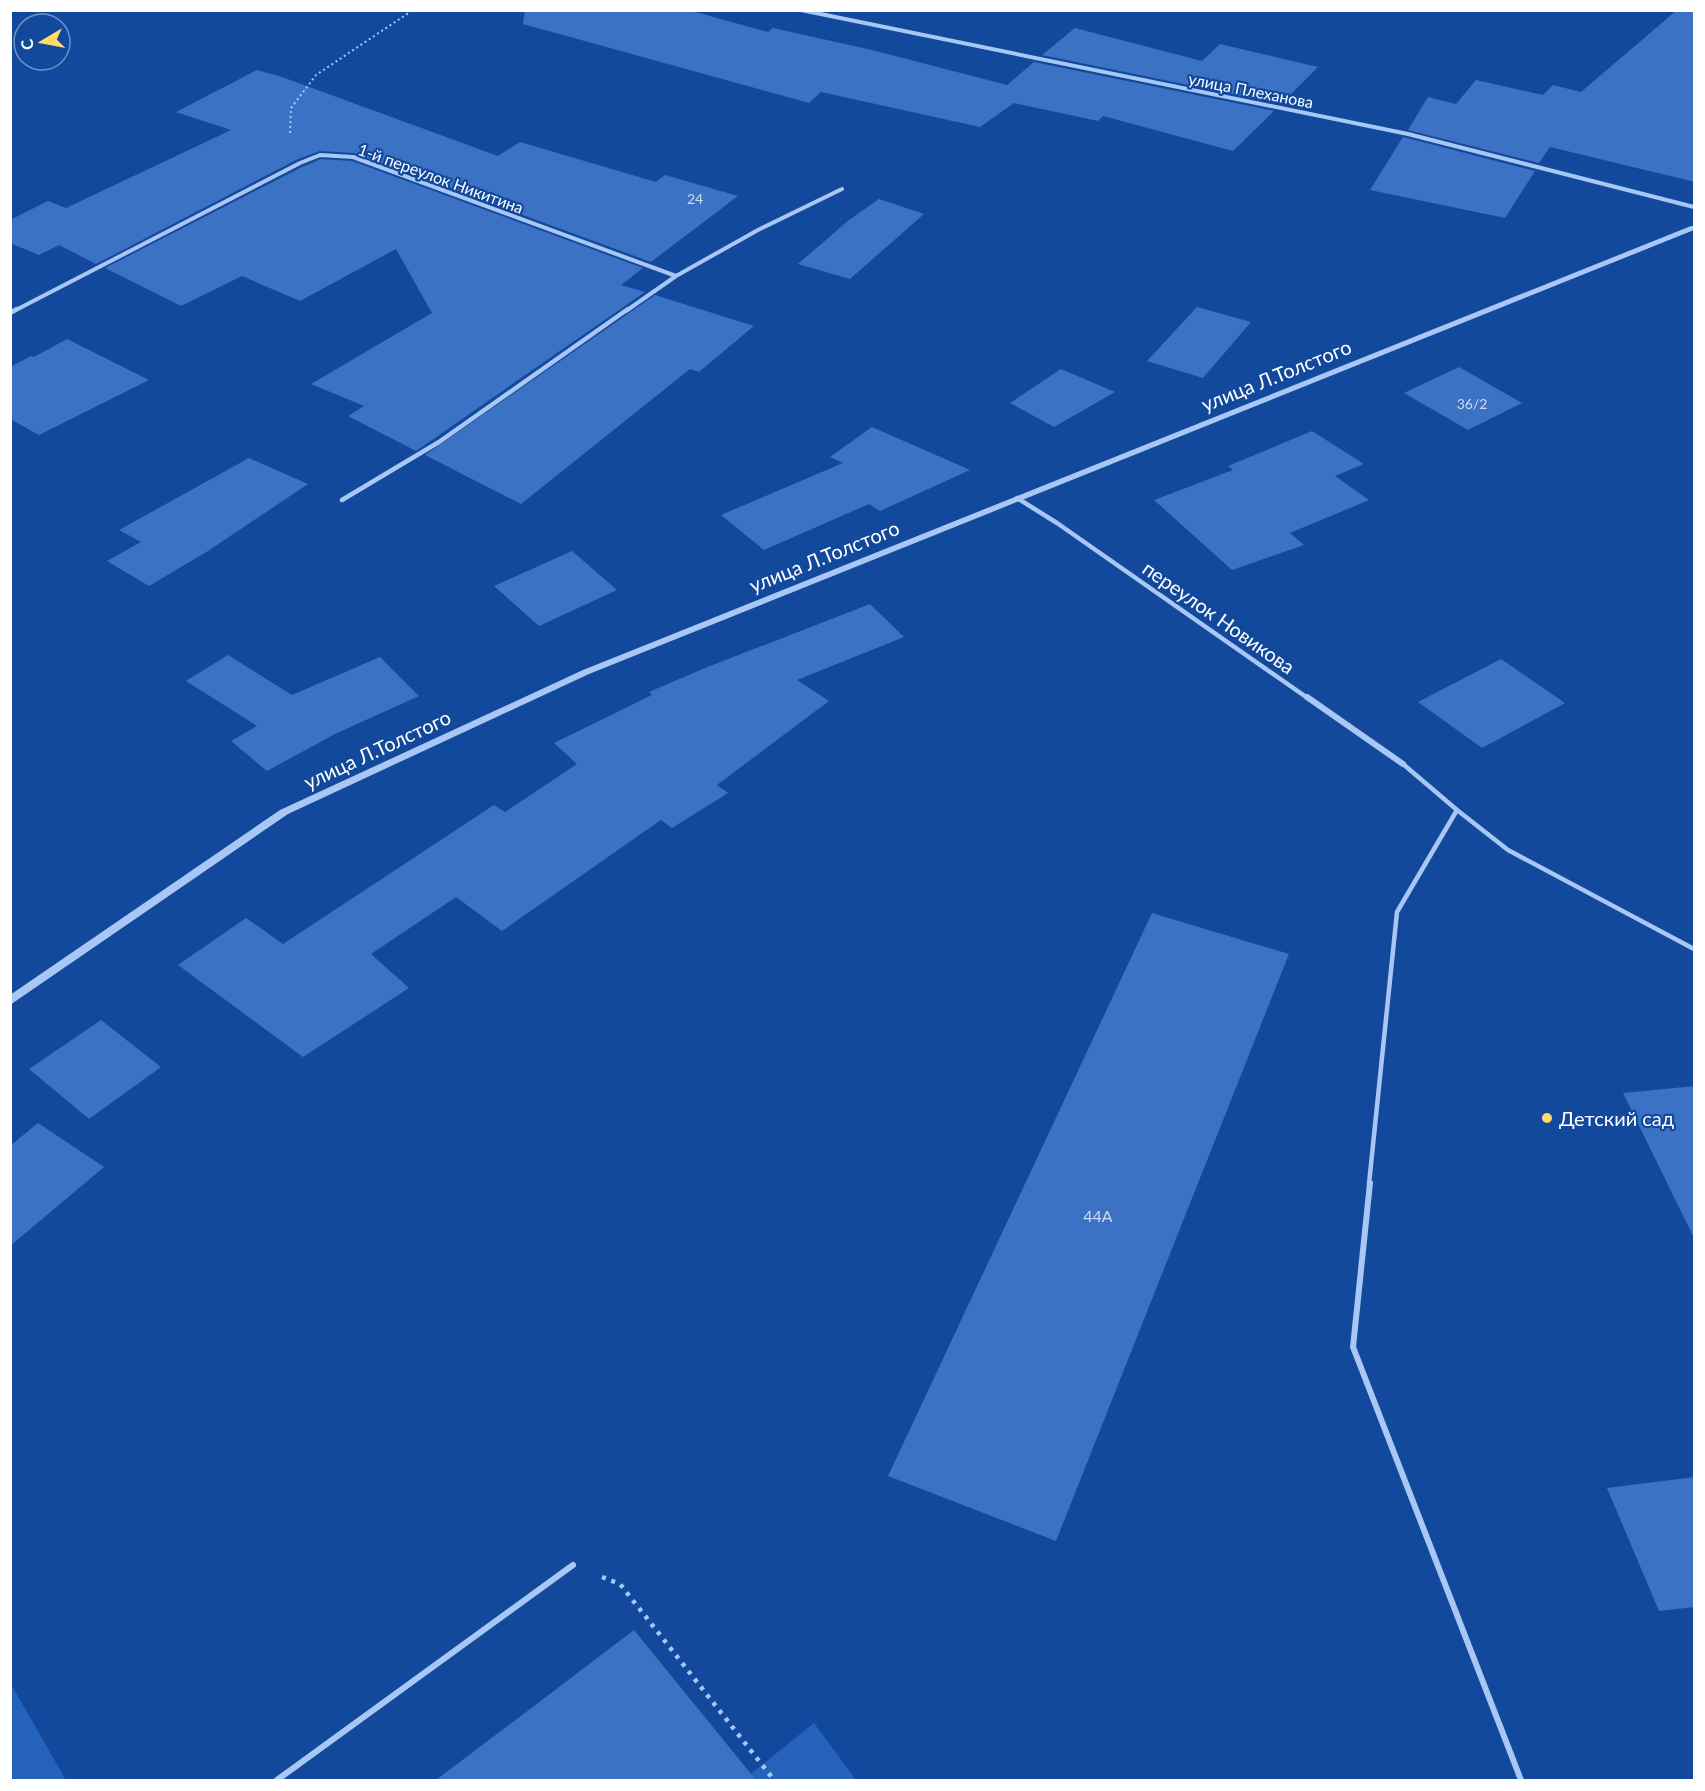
<svg xmlns="http://www.w3.org/2000/svg" width="1705" height="1791" viewBox="0 0 1705 1791" font-family="Lato,sans-serif">
	<rect width="100%" height="100%" fill="#12499d"/>
	<path fill="#2562bb" d="M10 1684H11L66 1780H11Z
		M814 1723 856 1780H743Z"/>
	<path fill="#3b72c4" d="M525 10H688L768 32 773 28 872 50 1007 85 1034 62 1274 111 1233 151 1103 116 1098 121 1014 103 980 127 821 92 809 103 523 24Z
		M1677 10H1695V182L1550 147 1539 163 1408 130 1428 97 1456 104 1476 80 1543 95 1553 85 1581 92Z
		M1075 28 1202 61 1220 44 1318 67 1281 104 1042 55Z
		M257 70 282 77 498 156 520 142 656 182 665 175 738 196 651 262 354 153 320 151 298 159 96 264 59 245 39 255 10 243V220L48 201 66 208 231 130 176 112Z
		M1403 137 1407 138 1535 171 1505 218 1370 190Z
		M321 159 352 161 643 268 621 285 645 292 416 451 348 416 364 406 311 384 432 313 396 249 300 301 242 276 181 306 105 268 302 167Z
		M879 199 924 214 850 279 798 264 849 220Z
		M655 295 754 326 699 372 690 369 521 504 425 455Z
		M1197 307 1251 322 1203 378 1147 361Z
		M67 339 149 380 39 435 10 419V367L31 356 34 357Z
		M1459 367 1522 403 1468 430 1404 393Z
		M1061 369 1115 392 1054 427 1010 403Z
		M872 427 970 470 880 511 869 504 764 550 721 515 843 463 830 457Z
		M1312 431 1364 464 1335 476 1369 500 1290 533 1304 545 1232 570 1154 500 1233 470 1228 466Z
		M249 458 308 484 208 551 149 586 107 561 141 542 119 530Z
		M572 551 617 590 539 626 494 586Z
		M870 604 904 637 797 680 829 701 717 785 728 793 672 828 661 820 502 931 456 897 371 954 409 988 303 1057 178 965 246 918 283 944 494 805 505 812 577 764 554 743 652 695 649 692 705 668Z
		M228 655 292 695 380 657 419 696 335 734 267 771 231 741 257 726 186 681Z
		M1501 659 1565 703 1482 748 1418 702Z
		M1152 913 1289 954 1056 1541 888 1476Z
		M101 1020 161 1067 89 1119 29 1069Z
		M1695 1086V1240L1623 1093Z
		M38 1123 104 1167 10 1246V1146Z
		M1695 1477V1607L1659 1611 1607 1488Z
		M634 1630 756 1780H436L534 1706Z"/>
	<g fill="none" stroke-linecap="round" stroke-linejoin="round">
		<path stroke="#a8c7f4" stroke-width="2" stroke-dasharray="2 3" stroke-linecap="butt" d="M290 133 291 108 316 75 413 10"/>
		<path stroke="#a8c7f4" stroke-width="4.5" stroke-dasharray="4 6" stroke-linecap="butt" d="M602 1577 620 1584 774 1780"/>
		<path stroke="#a8c7f4" stroke-width="4.5" d="M1457 810 1508 850 1694 949
			M1369 1184 1397 912 1457 810 1403 764"/>
		<path stroke="#a8c7f4" stroke-width="6" d="M1370 1183 1353 1347 1521 1780
			M277 1780 573 1565"/>
		<path stroke="#a8c7f4" stroke-width="4" d="M801 10 1408 134 1694 207
			M676 276 758 230 842 189
			M14 311 300 163 320 155 353 157 676 276 626 311"/>
		<path stroke="#a8c7f4" stroke-width="4.5" d="M10 313 17 309
			M1017 498 1057 523 1309 699
			M342 500 439 442 628 309"/>
		<path stroke="#a8c7f4" stroke-width="6" d="M1307 697 1403 764"/>
		<path fill="#a8c7f4" fill-rule="evenodd" d="M1691 226H1694V230L589 674 288 814 10 1005V995L280 810 583 670Z"/>
	</g>
	<circle fill="#ffdb6b" stroke="#12499d" stroke-width="2" cx="1547" cy="1118" r="6"/>
	<g text-anchor="middle" dominant-baseline="central" stroke-width="4.5" stroke-linejoin="round" paint-order="stroke">
		<g font-size="14" fill="#cedcf0">
			<text x="695" y="198">24</text>
			<text x="1472" y="403">36/2</text>
		</g>
		<g font-size="16" fill="#fff" stroke="#12499d">
			<text transform="translate(1251 90) rotate(11)">улица Плеханова</text>
			<text transform="translate(441 178) rotate(20)">1-й переулок Никитина</text>
		</g>
		<g font-size="16" fill="#cedcf0">
			<text x="1098" y="1215">44А</text>
		</g>
		<g font-size="20" fill="#fff" stroke="#12499d">
			<text transform="translate(1276 375) rotate(-22)">улица Л.Толстого</text>
			<text transform="translate(824 556) rotate(-22)">улица Л.Толстого</text>
			<text transform="translate(1219 617) rotate(35)">переулок Новикова</text>
			<text transform="translate(377 749) rotate(-25)">улица Л.Толстого</text>
		</g>
		<g font-size="20" fill="#fff" stroke="#12499d" text-anchor="start">
			<text x="1559" y="1118">Детский сад</text>
		</g>
	</g>
	<rect width="1705" height="1791" fill="none" stroke="#ffffff" stroke-width="24"/>
	<g transform="translate(42 42) rotate(260)"><circle r="28" fill="#12499d" stroke="#7192c4" stroke-width="1.5"/>
	<path d="M0-4.5L10 22L0 15L-10 22Z" fill="#ffdb6b"/>
	<text y="-9" font-size="16" font-weight="bold" text-anchor="middle" fill="#ffffff">С</text>
	</g>
</svg>
